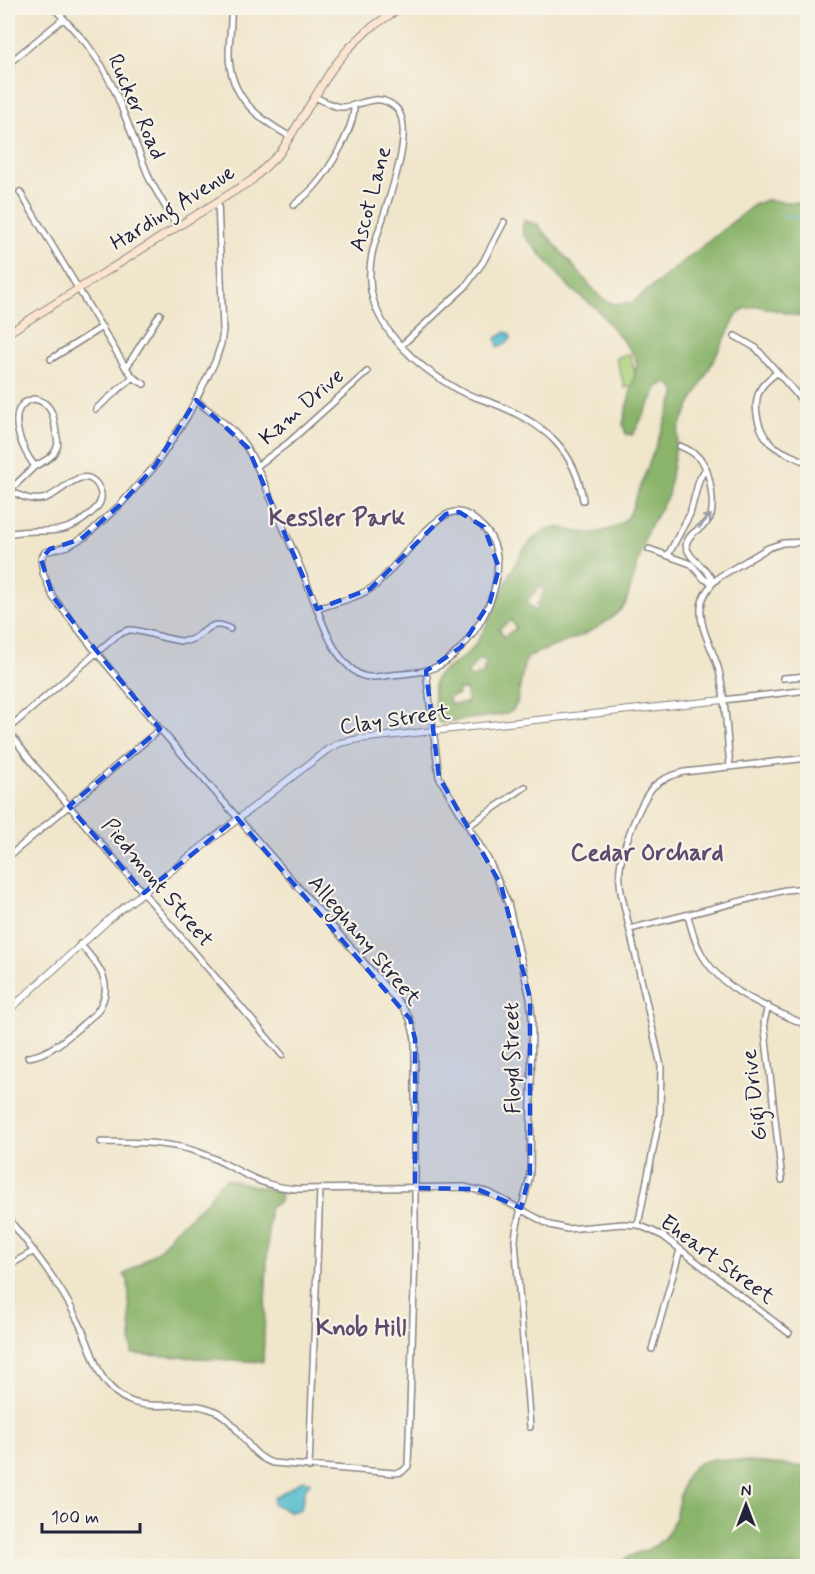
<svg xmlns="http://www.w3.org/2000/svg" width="815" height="1574" viewBox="0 0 815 1574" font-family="Mynerve,sans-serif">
	<rect width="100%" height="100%" fill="#f7f3e8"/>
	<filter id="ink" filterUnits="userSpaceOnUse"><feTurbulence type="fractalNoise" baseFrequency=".0167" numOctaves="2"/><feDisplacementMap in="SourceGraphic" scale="12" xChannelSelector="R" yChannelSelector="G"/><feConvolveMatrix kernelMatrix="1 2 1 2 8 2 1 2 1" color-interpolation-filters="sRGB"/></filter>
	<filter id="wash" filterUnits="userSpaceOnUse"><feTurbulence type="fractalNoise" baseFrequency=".008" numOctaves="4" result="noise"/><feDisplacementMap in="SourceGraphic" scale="24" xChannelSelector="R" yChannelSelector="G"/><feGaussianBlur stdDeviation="1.35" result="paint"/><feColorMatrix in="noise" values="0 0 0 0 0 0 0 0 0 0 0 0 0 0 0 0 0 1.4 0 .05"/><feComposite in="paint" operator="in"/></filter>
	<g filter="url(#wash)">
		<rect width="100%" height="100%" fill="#f0e6cb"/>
		<path fill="#aed27b" stroke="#687a5b" stroke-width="1.5" d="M630 354 638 384 625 388 616 358Z"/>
		<path fill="#8ab46b" stroke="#566b53" stroke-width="1.5" fill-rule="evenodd" d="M766 200 807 204V318L758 306 744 309 737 315 679 427 668 495 647 532 626 603C604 633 562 642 529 656L524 664 517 703 512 711 506 714 440 723 437 719C436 708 431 689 436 678 441 670 454 665 461 659 470 652 479 640 484 630 500 602 517 538 551 528 560 525 569 531 578 532 598 535 615 531 629 516L676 393C672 383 667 380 658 387L634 433 632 435 626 434 623 424 637 365 635 356 597 309 571 289 524 235 522 229 524 221 537 224 601 298C612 305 621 306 633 302L754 205ZM540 586 545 592 540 597 542 599 536 605 539 608 536 611 526 602ZM511 620 516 628 504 637 499 629ZM480 658 487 664 483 669 485 671 481 676 478 674 473 679 467 673ZM466 689 467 703 450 704 449 696 458 695 457 690Z
			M227 1179 274 1191 279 1193 281 1197 279 1202 269 1208 263 1362 132 1354 128 1280 124 1275 160 1249 173 1232 208 1200 219 1184Z
			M715 1459 807 1467V1566H618C632 1548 652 1556 667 1534 686 1507 671 1464 715 1459Z"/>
		<path fill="#52bcce" stroke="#3a6f84" stroke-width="1.5" d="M506 332 510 334 511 339 504 345 498 347 496 338Z
			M303 1480 311 1482 305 1489 301 1509 291 1512 273 1504 274 1498Z"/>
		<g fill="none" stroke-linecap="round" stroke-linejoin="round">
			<path stroke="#52bcce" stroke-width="2" d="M783 215 808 220"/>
		</g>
	</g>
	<g filter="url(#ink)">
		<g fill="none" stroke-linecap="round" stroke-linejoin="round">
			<defs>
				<path id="minor" d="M54 8 86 43 102 66 115 91 150 180 177 227
					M231 8C232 23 229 39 229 55 230 97 257 118 291 137
					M8 64 63 19
					M315 97C322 100 331 106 340 107 360 108 376 90 395 107 421 130 378 223 372 254 369 269 369 285 373 299 379 321 394 340 410 355 424 369 441 380 458 390 472 397 486 400 500 406 545 425 575 450 583 500
					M20 192 126 368 134 378 144 384
					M294 205C301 199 309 193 315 186 330 169 355 127 354 105
					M735 336 756 348 808 407
					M401 346 465 287 483 262 504 222
					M51 359 102 327
					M126 368 160 314
					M776 373C771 378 763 383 760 390 752 406 758 430 770 443 780 452 795 457 808 463
					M34 399C52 402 54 417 56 433 57 438 59 443 57 447 54 457 43 462 35 466 22 451 2 405 34 399Z
					M196 400C214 416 236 429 248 450 258 466 264 483 271 499 284 530 298 560 310 591 322 618 330 655 357 673 367 680 380 676 392 675 408 673 426 673 440 665 479 643 521 563 482 526 476 520 467 513 459 512 436 508 394 570 376 585 359 598 337 602 317 609
					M96 409 133 377
					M680 446C687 449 695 453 700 459 710 469 717 510 708 521 700 530 689 532 686 545 689 562 709 566 713 583
					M257 466 288 443 367 372
					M8 489C17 495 30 501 42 499 59 497 79 466 95 482 99 486 102 493 101 499 100 505 95 510 90 514 62 540 40 526 8 534
					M8 492 35 466
					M649 549 691 564 704 579 713 583
					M668 555 690 514 699 480 706 468
					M426 671 439 777 489 861 508 903 530 998 532 1019 530 1173C527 1196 516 1217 515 1241L530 1427
					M783 678 808 676
					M723 700 808 690
					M8 729 116 636C120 634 125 631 129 630 140 629 169 641 184 641 203 641 208 615 230 629
					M8 731 35 766 282 1055
					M730 767C727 737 726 704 720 675 716 653 699 631 701 608 702 595 710 585 719 577L768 548 783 543 808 542
					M468 826 525 787
					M8 857 160 729
					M688 916C691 928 694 940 700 951 721 992 768 1007 808 1026
					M630 929 785 890 808 888
					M768 1006 764 1022 782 1180
					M28 1057C54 1054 76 1029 96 1013 117 985 99 966 80 944
					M101 1142C133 1143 167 1141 198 1152 236 1165 252 1186 297 1189L464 1187 490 1193 550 1225 567 1229 623 1224 638 1225 650 1230 663 1236 789 1333
					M8 1218C33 1250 59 1282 77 1319 87 1337 92 1357 101 1375 134 1426 174 1393 215 1411 240 1422 246 1455 273 1463L394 1473 402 1472 408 1466 415 1258V1039L410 1019 402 1006 160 729 96 652 53 597 43 573 41 559 45 552 68 546 86 536 120 505 155 466 187 417 215 362 221 344 223 330 218 201
					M638 1225 660 1115 661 1066 621 892C620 884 619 876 620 868 622 849 641 799 654 786 663 778 673 775 684 772L808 758
					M8 1266 34 1251
					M652 1349 680 1250
					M309 1467 320 1189"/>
				<path id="tertiary" d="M8 1011 114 915 327 750 340 743 359 739 723 700"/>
				<path id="secondary" d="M8 333 252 180 280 153 332 69 348 49 369 29 400 8"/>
			</defs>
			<use href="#minor" stroke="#898483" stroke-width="8"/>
			<use href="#tertiary" stroke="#898483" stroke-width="8"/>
			<use href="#secondary" stroke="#898483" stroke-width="9"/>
			<use href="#minor" stroke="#fff" stroke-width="5"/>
			<use href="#tertiary" stroke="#fff" stroke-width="6"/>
			<use href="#secondary" stroke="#fbe5cf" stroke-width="7"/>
		</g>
		<defs><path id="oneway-shaft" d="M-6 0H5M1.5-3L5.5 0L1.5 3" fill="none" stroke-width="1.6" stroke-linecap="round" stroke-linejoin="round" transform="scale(1.5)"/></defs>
		<use stroke="#9c9ca7" href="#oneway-shaft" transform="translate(705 521) rotate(-48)"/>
	</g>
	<path fill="#1d4ed8" fill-opacity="0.2" stroke="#1d4ed8" stroke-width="4.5" stroke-dasharray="12 8" stroke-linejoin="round" d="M196 400 248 448 317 609 370 589 446 514 459 512 484 527 499 568 490 602 461 647 426 671 439 777 501 885 530 998V1173L521 1208 477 1189 415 1188V1039L410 1019 237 818 144 893 69 806 160 729 53 597 41 559 50 549 81 539 120 505 155 466Z"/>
	<g text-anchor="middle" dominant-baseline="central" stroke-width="4.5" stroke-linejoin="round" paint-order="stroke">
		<g font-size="22" fill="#22223b" stroke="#f7f3e8">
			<text transform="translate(136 107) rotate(66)">Rucker Road</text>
			<text transform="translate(371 199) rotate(-75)">Ascot Lane</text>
			<text transform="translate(173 208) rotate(-32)">Harding Avenue</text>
			<text transform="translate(302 407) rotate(-41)">Kam Drive</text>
			<text transform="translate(395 720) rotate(-8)">Clay Street</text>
			<text transform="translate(157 883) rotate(50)">Piedmont Street</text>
			<text transform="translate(364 941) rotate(50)">Alleghany Street</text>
			<text transform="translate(513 1058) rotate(-91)">Floyd Street</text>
			<text transform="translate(755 1095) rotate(-97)">Gigi Drive</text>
			<text transform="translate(717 1260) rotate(36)">Eheart Street</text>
		</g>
		<g font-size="24" font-weight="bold" fill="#5f4b6d" stroke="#f7f3e8">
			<text x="337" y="518">Kessler Park</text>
			<text x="647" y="853">Cedar Orchard</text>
			<text x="361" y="1328">Knob Hill</text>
		</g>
	</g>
	<rect width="815" height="1574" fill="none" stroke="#f7f3e8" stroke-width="30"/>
	<g transform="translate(746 1505)" stroke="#f7f3e8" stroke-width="4.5" paint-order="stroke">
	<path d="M0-4.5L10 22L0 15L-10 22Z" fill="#22223b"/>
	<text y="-9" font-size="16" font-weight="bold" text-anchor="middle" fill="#22223b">N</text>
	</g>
	<path d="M42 1523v9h98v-9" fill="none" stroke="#22223b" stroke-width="3"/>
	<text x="51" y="1523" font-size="18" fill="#22223b" stroke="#f7f3e8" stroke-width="4.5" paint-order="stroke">100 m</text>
</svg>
